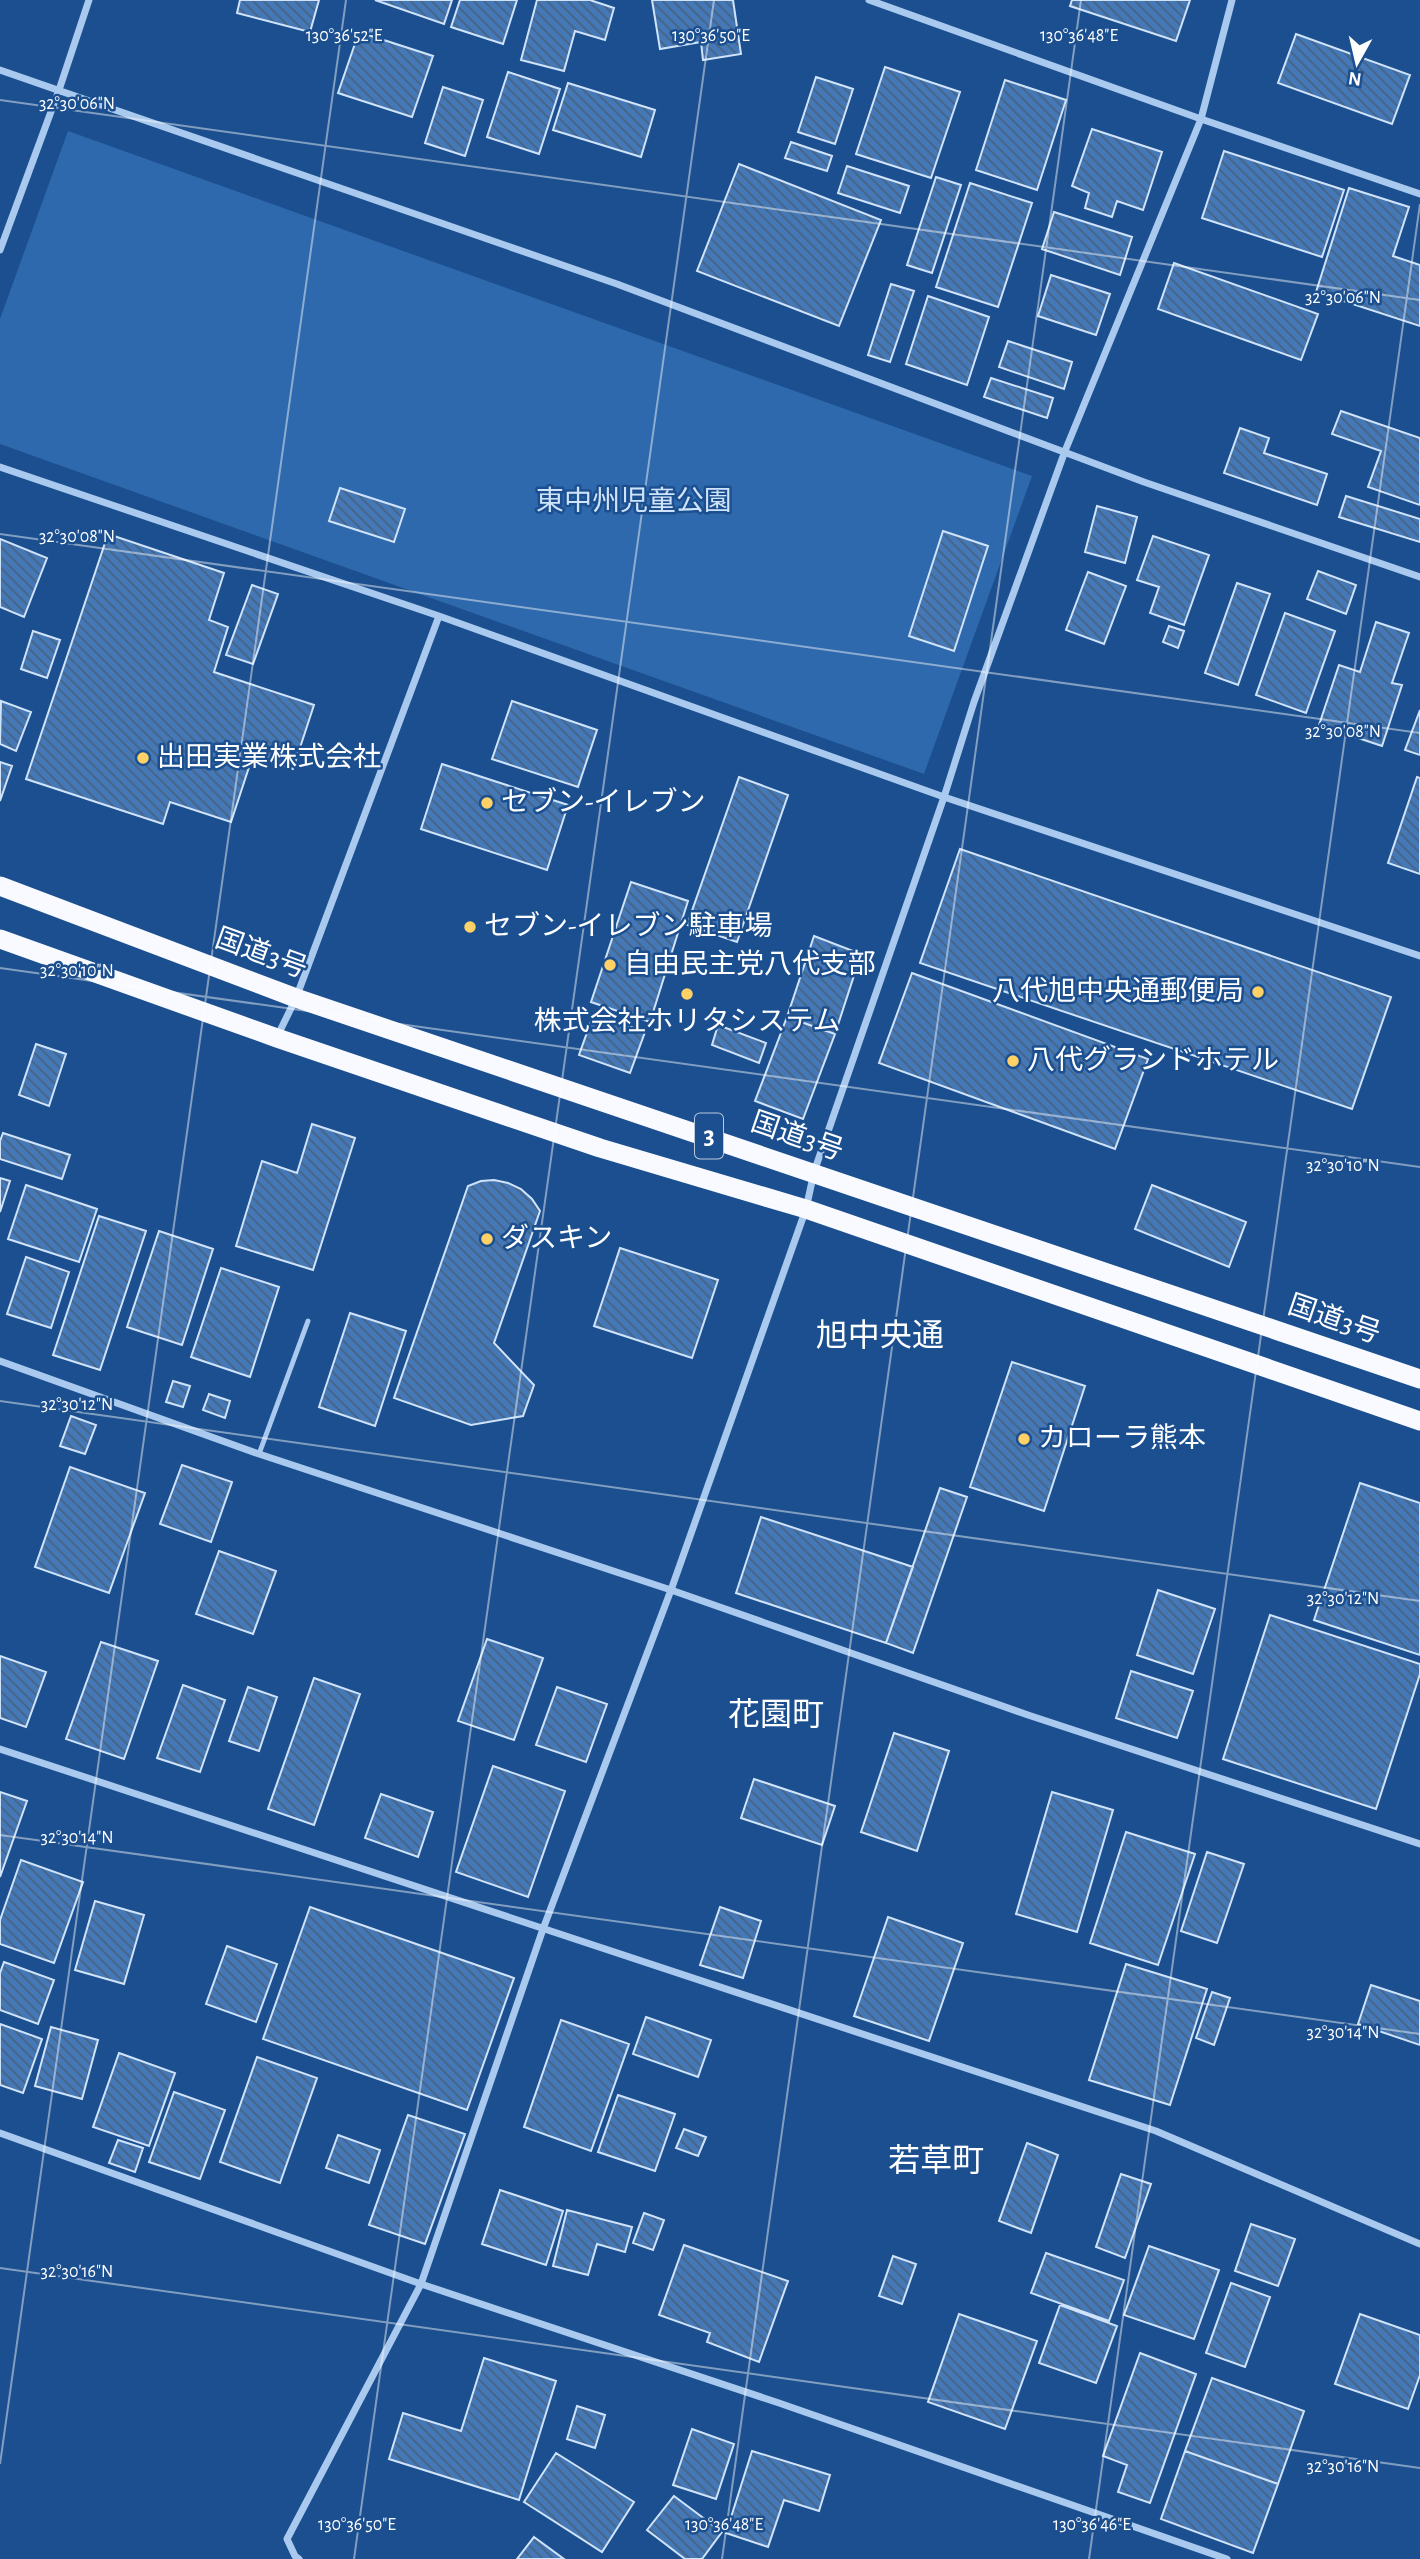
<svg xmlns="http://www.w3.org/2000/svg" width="1420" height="2559" viewBox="0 0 1420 2559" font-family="'Alegreya Sans','Noto Sans JP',sans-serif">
	<defs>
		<pattern id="building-back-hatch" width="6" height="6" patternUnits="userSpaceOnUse" patternTransform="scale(1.75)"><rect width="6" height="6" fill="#4478b7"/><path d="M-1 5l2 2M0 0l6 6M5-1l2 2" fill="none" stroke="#486282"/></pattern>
	</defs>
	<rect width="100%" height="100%" fill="#1b4f8f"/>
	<path fill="#2e69ad" d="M68 131 1032 476 924 774 0 444V319Z"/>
	<path fill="url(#building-back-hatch)" stroke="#cfe3fa" stroke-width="2" d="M240 0H319L310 32 237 13Z
		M375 0H452L444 24Z
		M460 0H517L503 44 451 27Z
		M537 0H590L614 8 605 40 575 31 564 71 521 60Z
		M652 0H733L741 54 703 60 701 42 660 49Z
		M1072 0H1190L1176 41 1070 6Z
		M359 32 433 56 412 117 338 93Z
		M1296 34 1410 75 1392 124 1278 83Z
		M885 67 960 92 931 178 856 154Z
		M508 72 560 89 539 154 487 137Z
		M816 77 853 89 835 144 798 132Z
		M1005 80 1066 100 1037 190 976 170Z
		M568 83 655 110 641 157 553 130Z
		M443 87 483 100 465 156 425 143Z
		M1092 129 1162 152 1143 210 1117 201 1112 217 1085 208 1089 193 1072 186Z
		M791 142 832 156 827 171 785 158Z
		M1224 151 1344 190 1322 257 1202 218Z
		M739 164 881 220 839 326 697 271Z
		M847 166 909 186 900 213 838 193Z
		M936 177 961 185 932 273 907 265Z
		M970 183 1032 203 998 307 936 287Z
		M1349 188 1409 207 1393 256 1420 265V326L1316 292Z
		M1054 212 1132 237 1120 275 1042 249Z
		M1174 263 1318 314 1301 360 1158 309Z
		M1051 275 1110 294 1096 335 1038 316Z
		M891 284 914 291 890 362 868 355Z
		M928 296 989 317 967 385 906 364Z
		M1008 341 1072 362 1064 389 999 367Z
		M991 378 1053 398 1047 418 984 397Z
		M1341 411 1420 438V505L1368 487 1381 451 1332 434Z
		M1240 428 1269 438 1264 453 1327 474 1317 505 1224 473Z
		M340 488 405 509 394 542 329 521Z
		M1346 496 1420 519V542L1339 517Z
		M1097 506 1137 517 1125 563 1085 552Z
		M943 531 988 546 954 651 909 636Z
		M108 534 224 573 209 620 228 627 214 672 314 705 293 769 253 755 231 822 170 802 163 824 26 779Z
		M1153 536 1209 555 1184 625 1150 613 1159 587 1137 580Z
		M0 539 47 558 24 617 0 607Z
		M1318 571 1356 585 1346 614 1307 599Z
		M1088 572 1126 586 1104 644 1066 630Z
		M1237 583 1270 594 1238 685 1205 673Z
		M252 585 278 594 253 664 226 655Z
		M1285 613 1335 631 1306 713 1256 695Z
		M1376 622 1409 633 1392 683 1402 685 1382 746 1319 725 1339 665 1360 672Z
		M1169 626 1184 631 1178 648 1163 642Z
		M33 631 60 640 47 678 21 669Z
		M1 701 31 712 16 751 0 744Z
		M512 701 597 730 578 787 492 759Z
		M1420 710V755L1405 750Z
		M0 762 12 766 0 801Z
		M442 764 568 805 547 870 421 829Z
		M739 777 788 795 737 942 687 925Z
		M1417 777 1420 778V874L1388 863Z
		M960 849 1391 997 1352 1109 920 963Z
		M631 882 688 901 650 1022 591 1002Z
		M814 936 861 954 835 1034 787 1017Z
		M912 973 1148 1059 1115 1149 879 1063Z
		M594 1013 645 1032 630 1073 579 1055Z
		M787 1017 835 1034 803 1119 755 1101Z
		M718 1025 766 1043 759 1063 712 1045Z
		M36 1044 66 1054 49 1106 19 1095Z
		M312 1124 355 1138 313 1270 236 1246 262 1161 297 1173Z
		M3 1133 70 1155 62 1179 0 1159V1141Z
		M0 1178 10 1181 0 1212Z
		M494 1180 508 1183 521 1189 532 1199 540 1211 494 1343 534 1385 523 1416 471 1425 394 1398 468 1186 481 1181Z
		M26 1185 97 1209 79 1262 8 1239Z
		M1152 1185 1246 1222 1229 1267 1135 1229Z
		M99 1216 146 1231 100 1370 53 1355Z
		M159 1231 213 1249 182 1345 127 1327Z
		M620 1248 718 1280 692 1358 594 1326Z
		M26 1257 69 1272 51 1328 7 1314Z
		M221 1268 279 1287 250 1377 191 1357Z
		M350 1313 406 1331 375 1426 319 1407Z
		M1012 1362 1085 1386 1044 1511 970 1487Z
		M173 1381 190 1386 183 1407 166 1402Z
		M209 1394 230 1401 225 1418 203 1410Z
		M71 1416 96 1425 85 1454 60 1446Z
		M182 1465 232 1482 211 1542 160 1524Z
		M70 1467 145 1493 109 1593 35 1567Z
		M1360 1483 1420 1503V1655L1314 1620Z
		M940 1488 967 1497 913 1653 886 1643Z
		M761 1517 913 1567 886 1643 736 1593Z
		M219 1551 276 1571 253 1634 196 1614Z
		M1158 1590 1215 1609 1193 1674 1137 1655Z
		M1270 1615 1420 1664V1674L1376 1809 1223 1759Z
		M487 1639 543 1658 514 1740 458 1721Z
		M101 1642 158 1661 124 1759 66 1739Z
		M0 1656 46 1672 26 1727 0 1718Z
		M1131 1671 1193 1691 1177 1738 1116 1718Z
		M314 1678 360 1694 314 1825 268 1809Z
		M183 1685 225 1700 200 1772 157 1758Z
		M248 1687 277 1697 259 1751 229 1741Z
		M557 1687 607 1704 586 1762 536 1745Z
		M894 1733 949 1751 917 1851 861 1832Z
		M493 1766 565 1791 528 1897 456 1872Z
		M754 1779 835 1806 822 1845 741 1818Z
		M0 1792 27 1801 0 1877Z
		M1052 1792 1113 1810 1077 1932 1016 1914Z
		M381 1794 433 1812 418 1857 365 1838Z
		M1126 1832 1195 1854 1158 1965 1090 1943Z
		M1207 1852 1244 1864 1217 1943 1181 1931Z
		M21 1860 83 1882 54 1963 0 1944V1920Z
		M95 1901 144 1915 124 1984 75 1970Z
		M310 1907 514 1978 467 2110 263 2039Z
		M720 1907 761 1921 743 1978 700 1965Z
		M888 1917 963 1943 929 2041 854 2016Z
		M227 1946 277 1964 256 2022 206 2004Z
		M4 1962 54 1980 38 2024 0 2010V1973Z
		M1126 1964 1207 1989 1170 2105 1089 2080Z
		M1371 1985 1420 2001V2045L1358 2024Z
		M1212 1992 1230 1998 1214 2045 1196 2038Z
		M646 2017 711 2040 698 2077 633 2054Z
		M561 2020 629 2044 591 2151 524 2127Z
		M0 2024 42 2039 23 2093 0 2085Z
		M51 2027 98 2040 82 2099 35 2086Z
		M119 2053 175 2073 149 2146 93 2127Z
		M257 2057 317 2078 280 2183 220 2162Z
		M174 2092 225 2110 200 2179 149 2162Z
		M618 2095 675 2114 655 2171 598 2152Z
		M408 2115 465 2134 425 2244 369 2225Z
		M684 2129 706 2137 698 2156 676 2148Z
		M338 2135 380 2150 369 2183 326 2168Z
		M118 2140 143 2148 135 2172 109 2163Z
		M1027 2143 1058 2155 1031 2233 999 2221Z
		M1121 2174 1151 2184 1125 2258 1096 2247Z
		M500 2190 563 2211 546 2265 482 2244Z
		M567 2210 632 2227 625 2252 597 2244 588 2275 553 2266Z
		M644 2213 664 2220 653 2250 633 2243Z
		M1251 2224 1295 2239 1278 2286 1235 2271Z
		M684 2245 788 2281 759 2362 707 2342 710 2333 659 2315Z
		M1149 2246 1219 2270 1194 2339 1124 2315Z
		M1046 2253 1124 2280 1109 2321 1031 2293Z
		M893 2256 916 2264 902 2304 879 2296Z
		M1231 2283 1270 2297 1245 2367 1206 2353Z
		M1060 2305 1117 2326 1096 2383 1039 2363Z
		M959 2314 1037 2341 1005 2429 928 2402Z
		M1360 2314 1420 2335V2375L1408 2409 1335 2384Z
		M1140 2353 1196 2374 1150 2503 1118 2492 1127 2465 1103 2456Z
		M484 2358 556 2381 519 2500 389 2459 403 2413 461 2431Z
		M1212 2378 1304 2411 1278 2484 1185 2451Z
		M577 2406 605 2415 595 2448 567 2439Z
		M692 2429 734 2444 716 2499 673 2485Z
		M752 2451 830 2475 819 2511 784 2500 768 2547 726 2533Z
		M1185 2451 1278 2484 1253 2553 1161 2519Z
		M556 2453 634 2502 602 2552 524 2502Z
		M674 2496 722 2532 702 2559H685L647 2530Z
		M534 2537 564 2559H517Z"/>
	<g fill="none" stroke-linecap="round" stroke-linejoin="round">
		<path stroke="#a9c9ee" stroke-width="5" d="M259 1454 308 1321"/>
		<path stroke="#a9c9ee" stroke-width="7" d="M869 0 1201 119 1420 194
			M0 70 617 284 1144 482 1420 577
			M0 250 59 90 89 0
			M0 467 439 616 944 797 1420 956
			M277 1037 296 998 439 616
			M0 1361 259 1454 671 1590 1028 1715 1420 1844
			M0 1749 1156 2131 1420 2244
			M0 2133 421 2284 779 2403 1227 2559
			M299 2559 295 2556 287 2539 421 2284 543 1929 671 1590 806 1209 814 1172 944 797 974 702 1065 451 1201 119 1232 0"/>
		<path stroke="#f8faff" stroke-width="19" d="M0 886 296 998 1420 1379
			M0 939 277 1038 600 1148 806 1209 1420 1421"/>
	</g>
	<path fill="none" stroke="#fff" stroke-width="2" stroke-opacity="0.45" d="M0 100 1420 300M0 534 1420 733M0 968 1420 1167M0 1401 1420 1601M0 1835 1420 2034M0 2268 1420 2468M0 2464 346 0M354 2559 714 0M722 2559 1081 0M1089 2559 1420 204"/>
	<g fill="#ffd166" stroke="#1b4f8f" stroke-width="2.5">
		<circle cx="143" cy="758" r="7"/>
		<circle cx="487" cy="803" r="7"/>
		<circle cx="470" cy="927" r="7"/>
		<circle cx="610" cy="965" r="7"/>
		<circle cx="1258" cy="992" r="7"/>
		<circle cx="687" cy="994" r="7"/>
		<circle cx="1013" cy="1061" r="7"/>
		<circle cx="487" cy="1239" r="7"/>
		<circle cx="1024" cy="1439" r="7"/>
	</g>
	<g text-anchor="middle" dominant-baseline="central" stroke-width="5" stroke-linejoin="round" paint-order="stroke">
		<rect fill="#1b4f8f" stroke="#bbcadd" stroke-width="2" x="695" y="1113.5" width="28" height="45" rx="5"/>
		<g font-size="26" font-weight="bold" fill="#fff">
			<text x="709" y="1136">3</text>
		</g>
		<g font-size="28" fill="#cfe3fa" stroke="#1b4f8f">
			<text x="634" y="502">東中州児童公園</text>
		</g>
		<g font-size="28" fill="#fff" stroke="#1b4f8f" text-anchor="start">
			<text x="157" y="758">出田実業株式会社</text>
			<text x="501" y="803">セブン-イレブン</text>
			<text x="484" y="927">セブン-イレブン駐車場</text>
			<text x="624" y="965">自由民主党八代支部</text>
			<text x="1244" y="992" text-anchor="end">八代旭中央通郵便局</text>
			<text x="687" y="1022" text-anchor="middle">株式会社ホリタシステム</text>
			<text x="1027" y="1061">八代グランドホテル</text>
			<text x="501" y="1239">ダスキン</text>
			<text x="1038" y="1439">カローラ熊本</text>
		</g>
		<g font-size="28" fill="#fff" stroke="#1b4f8f">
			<text transform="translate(261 954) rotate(20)">国道3号</text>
			<text transform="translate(797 1137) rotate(19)">国道3号</text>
			<text transform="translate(1334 1320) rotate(19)">国道3号</text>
		</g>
		<g font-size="32" fill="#fff" stroke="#1b4f8f">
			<text x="880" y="1336">旭中央通</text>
			<text x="776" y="1715">花園町</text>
			<text x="936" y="2161">若草町</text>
		</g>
	</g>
	<g font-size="18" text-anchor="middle" fill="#fff" stroke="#1b4f8f" stroke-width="5" stroke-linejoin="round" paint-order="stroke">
		<text x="344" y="41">130°36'52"E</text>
		<text x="711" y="41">130°36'50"E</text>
		<text x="1079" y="41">130°36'48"E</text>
		<text x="77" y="109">32°30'06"N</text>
		<text x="1343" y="303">32°30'06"N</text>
		<text x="77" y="542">32°30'08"N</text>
		<text x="1343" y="737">32°30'08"N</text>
		<text x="77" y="976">32°30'10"N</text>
		<text x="1343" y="1171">32°30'10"N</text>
		<text x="77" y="1410">32°30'12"N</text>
		<text x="1343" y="1604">32°30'12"N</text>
		<text x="77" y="1843">32°30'14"N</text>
		<text x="1343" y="2038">32°30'14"N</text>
		<text x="77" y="2277">32°30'16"N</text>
		<text x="1343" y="2472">32°30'16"N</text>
		<text x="357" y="2530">130°36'50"E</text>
		<text x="724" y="2530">130°36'48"E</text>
		<text x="1092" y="2530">130°36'46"E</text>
	</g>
	<g transform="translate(1357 63) rotate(188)" stroke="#1b4f8f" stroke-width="5" paint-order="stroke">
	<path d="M0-5L12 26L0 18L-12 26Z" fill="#ffffff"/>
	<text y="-10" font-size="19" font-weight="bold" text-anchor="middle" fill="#ffffff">N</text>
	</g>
</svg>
